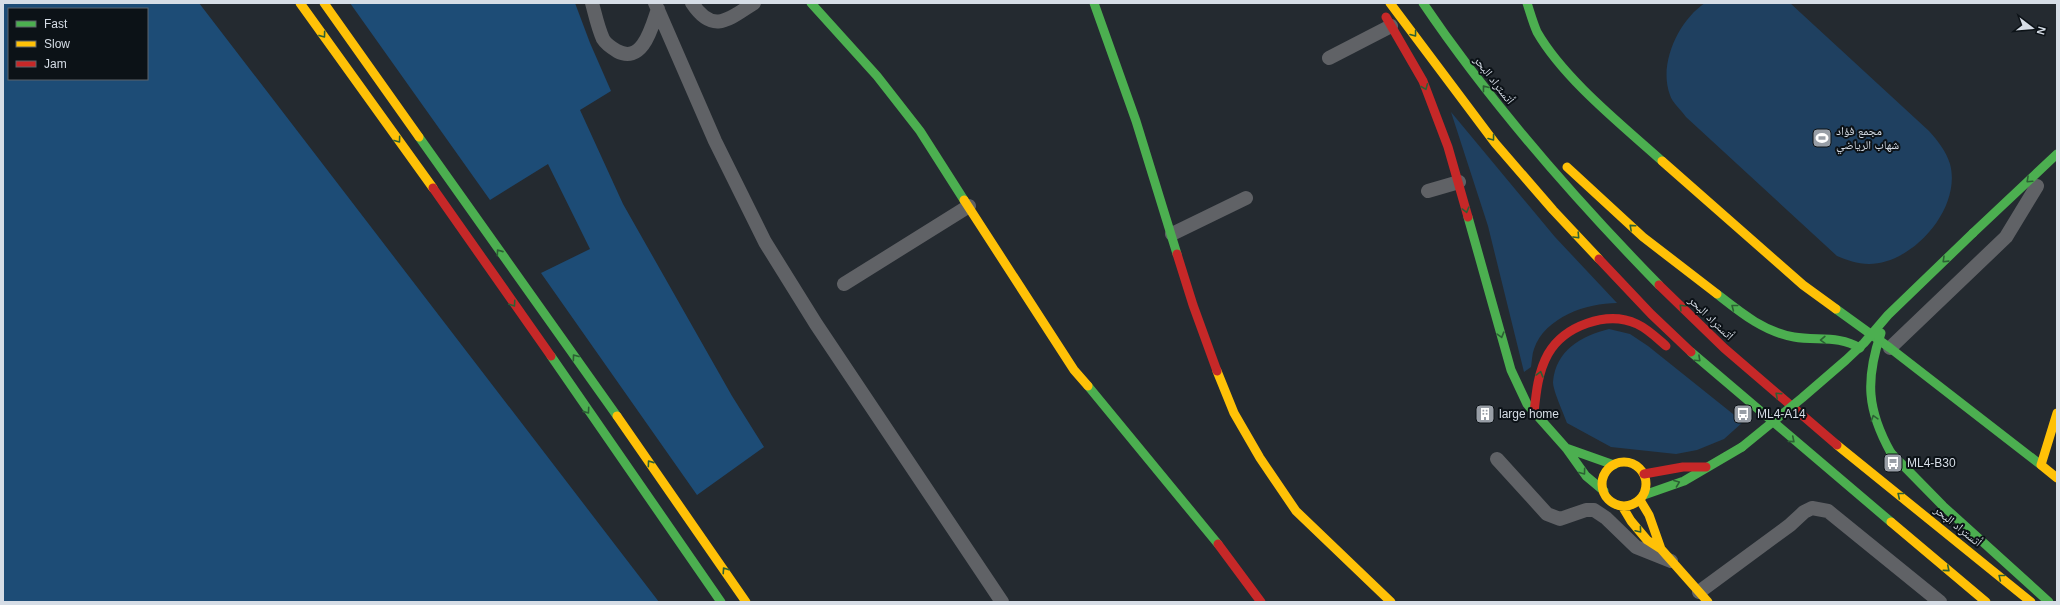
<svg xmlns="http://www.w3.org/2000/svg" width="2060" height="605" viewBox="0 0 2060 605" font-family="Helvetica,'Noto Naskh Arabic',sans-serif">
	<rect width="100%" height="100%" fill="#242a30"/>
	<path fill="#1f4060" d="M1705 3H1790L1929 131C1938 141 1946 151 1950 164 1962 208 1913 264 1869 264 1857 264 1847 260 1837 256L1686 117C1681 110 1672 102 1670 95 1658 64 1679 20 1705 3Z
		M1451 112 1555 237 1617 303C1587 303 1545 317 1534 349 1532 354 1532 361 1531 367L1524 372 1488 226Z
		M1609 329 1630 334 1648 346 1743 422 1724 439 1697 450 1676 454 1611 447 1567 423C1564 414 1553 391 1553 382 1556 350 1581 336 1609 329Z"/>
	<path fill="#1d4c76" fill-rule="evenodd" d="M3 3H199L659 602H3ZM9 9H147V79H9Z
		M350 3H575L590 43 611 91 580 110 623 204 732 396 764 447 697 495 541 273 590 249 548 164 490 200Z"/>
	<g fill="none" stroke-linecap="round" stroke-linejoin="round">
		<path stroke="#606266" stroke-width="14" d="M592 3C595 14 598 28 603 39 606 44 612 48 617 51 643 65 652 26 658 9
			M655 3 715 141 765 242 816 324 1002 602
			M692 3C713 35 729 19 754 3
			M1329 58 1391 26
			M1428 191 1459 182
			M1172 234 1246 198
			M844 284 969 206
			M1890 348 2006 237 2037 186
			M1497 459 1547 514 1560 519 1586 510H1594L1606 518 1636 547 1671 561
			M1699 592 1790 525 1804 512 1812 508 1828 511 1940 602"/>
		<path stroke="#4caf50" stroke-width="9" d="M811 3 877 76 920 131 964 200
			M1094 3 1136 121 1177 254
			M1423 3C1492 105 1573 197 1659 285
			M1527 3C1530 12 1533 23 1537 32 1564 79 1622 125 1662 161
			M419 137 617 416
			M1468 217 1511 370 1527 404 1566 448 1586 476 1604 491
			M1973 233 2057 154
			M1717 294C1740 312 1764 332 1794 337 1817 341 1839 335 1860 348
			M1836 309 1890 348 2041 465
			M1691 352 1891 522
			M551 356 721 602
			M1088 386 1218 544
			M1566 448 1614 465
			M1891 453 1943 506 2049 602
			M1644 495 1684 481 1742 447"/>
		<path stroke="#ffc107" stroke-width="9" d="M300 3 433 188
			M324 3 419 137
			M1390 3 1495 143 1553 210 1599 259
			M1662 161 1803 285 1836 309
			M1567 167 1643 237 1717 294
			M964 200 1074 370 1088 386
			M1217 371 1234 413 1260 458 1296 511 1391 602
			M2057 413 2041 465 2057 478
			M617 416 746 602
			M1837 445 2031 602
			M1602 484a22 22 0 1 1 44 0a22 22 0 1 1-44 0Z
			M1640 500 1649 515 1661 549
			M1622 506 1631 521 1647 540 1661 549 1708 602
			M1891 522 1986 602"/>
		<path stroke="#c62828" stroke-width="9" d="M1386 17 1423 81 1448 147 1468 217
			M433 188 551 356
			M1177 254 1193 305 1217 371
			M1599 259 1651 314 1691 352
			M1659 285 1724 348 1837 445
			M1534 413C1536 393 1538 372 1548 354 1564 326 1607 310 1637 324 1648 329 1657 338 1666 346
			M1644 474 1683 467H1706
			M1218 544 1261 602"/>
		<path stroke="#4caf50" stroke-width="9" d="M1881 333C1865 380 1867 410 1891 453
			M1742 447 1802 398 1846 360 1864 343 1888 315 1973 233"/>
	</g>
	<defs><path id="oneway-chevron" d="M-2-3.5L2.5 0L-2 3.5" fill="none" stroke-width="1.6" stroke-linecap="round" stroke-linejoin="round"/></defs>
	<g stroke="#2c6034">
		<use href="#oneway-chevron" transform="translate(1414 34) rotate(53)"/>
		<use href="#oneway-chevron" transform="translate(323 35) rotate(54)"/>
		<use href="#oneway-chevron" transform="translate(1425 87) rotate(68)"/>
		<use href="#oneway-chevron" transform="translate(1485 88) rotate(-128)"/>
		<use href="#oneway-chevron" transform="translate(1492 138) rotate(53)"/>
		<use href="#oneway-chevron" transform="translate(398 140) rotate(54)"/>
		<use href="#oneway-chevron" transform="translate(2029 180) rotate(137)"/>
		<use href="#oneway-chevron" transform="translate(1466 210) rotate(75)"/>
		<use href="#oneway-chevron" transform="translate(1632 227) rotate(-138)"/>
		<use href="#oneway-chevron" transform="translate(1577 236) rotate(47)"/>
		<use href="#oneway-chevron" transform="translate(499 252) rotate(-125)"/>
		<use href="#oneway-chevron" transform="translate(1945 260) rotate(136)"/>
		<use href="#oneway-chevron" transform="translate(513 304) rotate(56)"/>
		<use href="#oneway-chevron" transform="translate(1682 307) rotate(-135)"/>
		<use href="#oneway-chevron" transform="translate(1734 307) rotate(-142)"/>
		<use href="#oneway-chevron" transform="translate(1501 335) rotate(74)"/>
		<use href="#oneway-chevron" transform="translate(1823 340) rotate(178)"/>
		<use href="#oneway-chevron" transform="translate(575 357) rotate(-126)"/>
		<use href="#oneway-chevron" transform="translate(1698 359) rotate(43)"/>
		<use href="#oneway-chevron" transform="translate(1540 374) rotate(-75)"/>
		<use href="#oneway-chevron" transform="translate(1778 395) rotate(-139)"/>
		<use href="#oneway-chevron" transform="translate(587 411) rotate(55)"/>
		<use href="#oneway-chevron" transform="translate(1874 418) rotate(-107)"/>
		<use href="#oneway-chevron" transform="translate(1792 440) rotate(40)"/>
		<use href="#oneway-chevron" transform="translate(650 463) rotate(-125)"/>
		<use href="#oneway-chevron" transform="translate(1583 472) rotate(54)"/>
		<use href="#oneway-chevron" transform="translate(1677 483) rotate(-21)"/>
		<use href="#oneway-chevron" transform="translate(1900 495) rotate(-141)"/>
		<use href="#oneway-chevron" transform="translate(1639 530) rotate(50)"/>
		<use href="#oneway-chevron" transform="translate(1947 569) rotate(40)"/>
		<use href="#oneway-chevron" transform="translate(725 570) rotate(-124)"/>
		<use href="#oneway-chevron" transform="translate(2001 577) rotate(-141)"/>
	</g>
	<defs>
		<symbol id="stadium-square" viewBox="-11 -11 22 22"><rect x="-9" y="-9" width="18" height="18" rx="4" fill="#989ea6" stroke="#0c1217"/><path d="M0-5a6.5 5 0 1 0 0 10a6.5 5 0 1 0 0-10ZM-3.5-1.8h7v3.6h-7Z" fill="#fff"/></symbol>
		<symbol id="building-square" viewBox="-11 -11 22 22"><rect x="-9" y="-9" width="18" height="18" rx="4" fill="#989ea6" stroke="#0c1217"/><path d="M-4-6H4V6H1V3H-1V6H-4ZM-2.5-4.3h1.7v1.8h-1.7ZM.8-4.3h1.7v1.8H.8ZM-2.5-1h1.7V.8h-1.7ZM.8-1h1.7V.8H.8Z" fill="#fff"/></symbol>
		<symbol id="bus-square" viewBox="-11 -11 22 22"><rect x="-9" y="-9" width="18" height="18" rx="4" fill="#989ea6" stroke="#0c1217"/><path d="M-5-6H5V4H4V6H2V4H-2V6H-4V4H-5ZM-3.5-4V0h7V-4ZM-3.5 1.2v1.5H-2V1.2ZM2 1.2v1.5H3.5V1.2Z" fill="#fff"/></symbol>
	</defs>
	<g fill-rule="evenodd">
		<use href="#stadium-square" x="1811" y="127" width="22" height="22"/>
		<use href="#building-square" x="1474" y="403" width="22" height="22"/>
		<use href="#bus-square" x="1732" y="403" width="22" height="22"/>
		<use href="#bus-square" x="1882" y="452" width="22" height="22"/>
	</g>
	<g text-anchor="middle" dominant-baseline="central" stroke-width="4" stroke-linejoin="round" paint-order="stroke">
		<g font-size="12" fill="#d6dde6" stroke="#0c1217">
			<text transform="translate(1494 80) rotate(52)">أتستراد البحر</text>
			<text transform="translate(1711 318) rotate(44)">أتستراد البحر</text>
			<text transform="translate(1958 526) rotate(39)">أتستراد البحر</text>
		</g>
		<g font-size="12" fill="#d6dde6" stroke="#0c1217" text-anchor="start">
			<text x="1836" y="131">مجمع فؤاد<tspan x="1836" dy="14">شهاب الرياضي</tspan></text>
			<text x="1499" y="414">large home</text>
			<text x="1757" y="414">ML4-A14</text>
			<text x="1907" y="463">ML4-B30</text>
		</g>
	</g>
	<rect width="2060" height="605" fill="none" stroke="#d6dde6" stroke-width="8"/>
	<rect x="8" y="8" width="140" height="72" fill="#0c1217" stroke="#5d636a"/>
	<rect x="16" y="21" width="20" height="6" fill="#4caf50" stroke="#5d636a"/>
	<text x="44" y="28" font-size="12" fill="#d6dde6">Fast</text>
	<rect x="16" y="41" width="20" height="6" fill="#ffc107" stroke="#5d636a"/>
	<text x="44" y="48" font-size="12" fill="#d6dde6">Slow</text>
	<rect x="16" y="61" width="20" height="6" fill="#c62828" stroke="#5d636a"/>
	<text x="44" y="68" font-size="12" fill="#d6dde6">Jam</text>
	<g transform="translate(2032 28) rotate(106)" stroke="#0c1217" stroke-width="3" paint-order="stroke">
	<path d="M0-3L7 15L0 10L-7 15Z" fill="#d6dde6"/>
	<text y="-6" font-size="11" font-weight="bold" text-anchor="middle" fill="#d6dde6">N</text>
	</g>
</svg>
